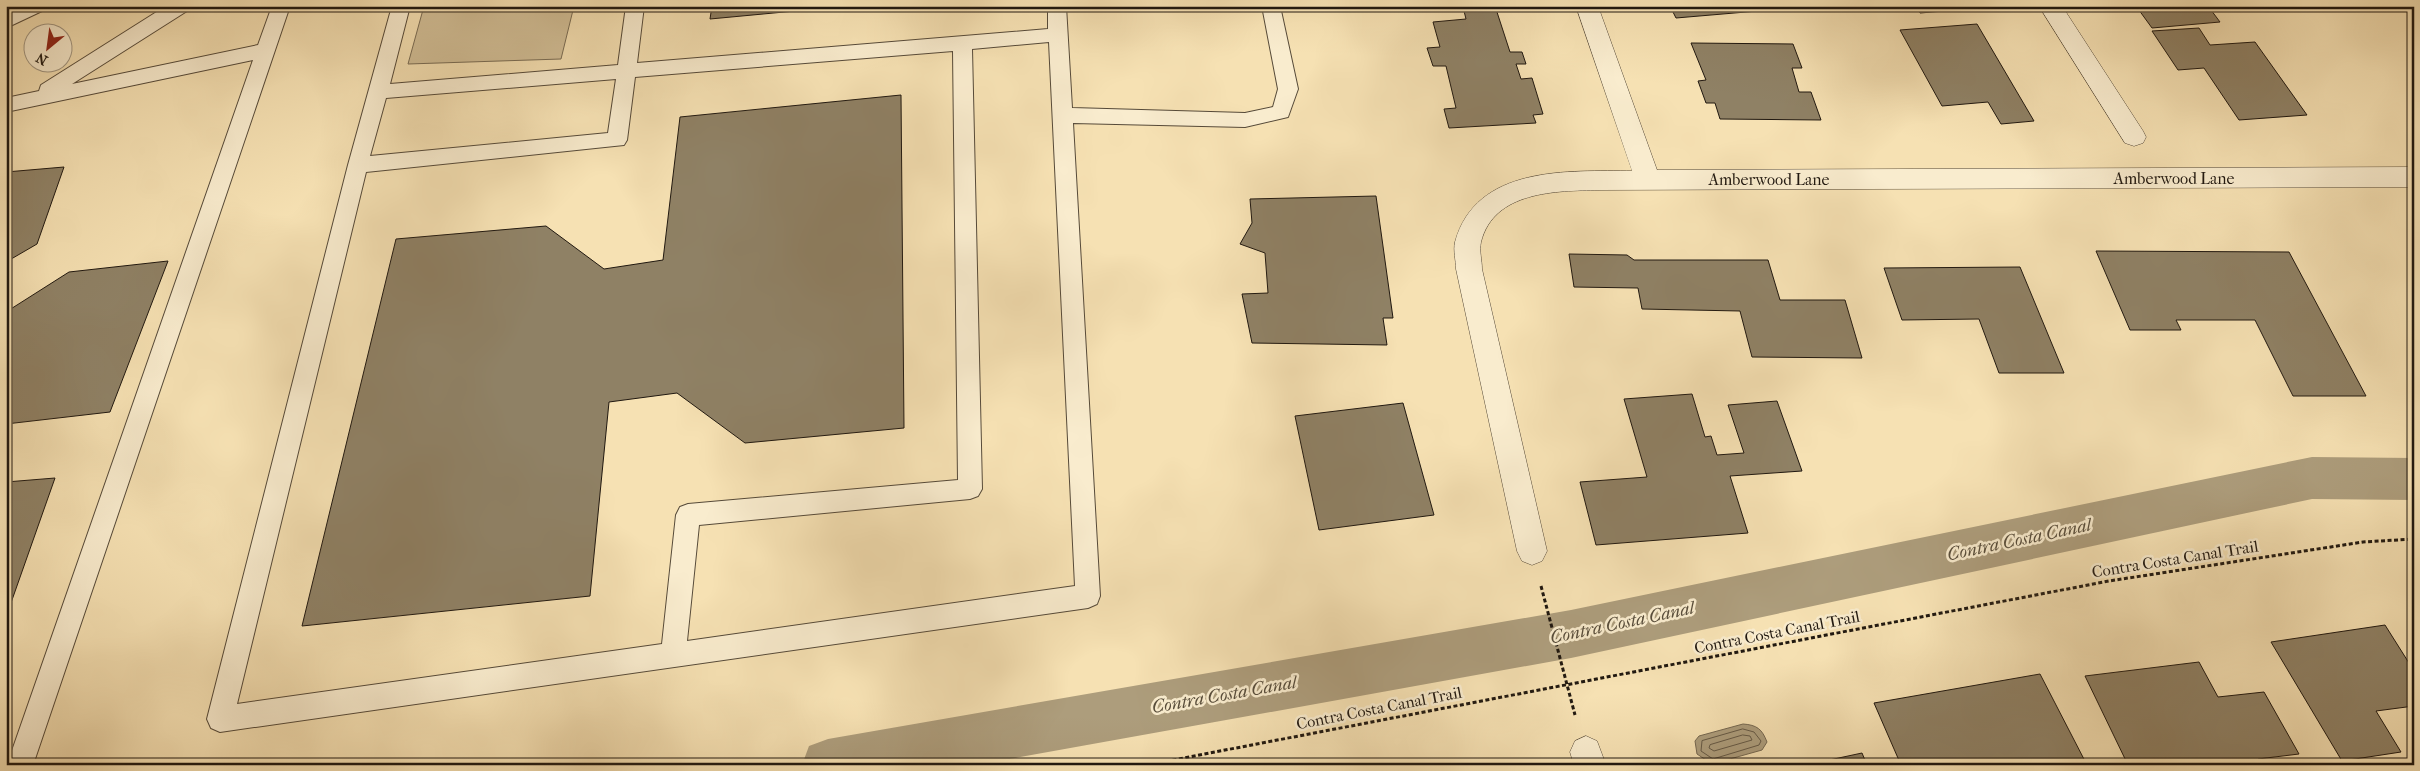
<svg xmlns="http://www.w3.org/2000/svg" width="2420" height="771" viewBox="0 0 2420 771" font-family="'IM FELL French Canon',serif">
	<rect width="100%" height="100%" fill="#f6e1b3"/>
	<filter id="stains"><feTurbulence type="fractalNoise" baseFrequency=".004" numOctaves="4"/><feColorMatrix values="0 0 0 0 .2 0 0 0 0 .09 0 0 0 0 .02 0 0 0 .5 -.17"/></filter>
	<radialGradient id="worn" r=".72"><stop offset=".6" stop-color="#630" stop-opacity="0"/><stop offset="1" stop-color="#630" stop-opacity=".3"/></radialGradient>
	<path fill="#d2bf97" stroke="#796c54" d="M424 6H574L561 59 408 64Z"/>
	<path fill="#ad9d7c" stroke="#756851" d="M1743 724C1757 725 1762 729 1767 742L1762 750 1712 764 1697 754 1695 741 1699 736Z"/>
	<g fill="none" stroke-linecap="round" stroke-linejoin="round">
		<path stroke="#665a46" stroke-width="1" d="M1743 729 1754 732 1761 741 1759 745 1713 759 1701 751 1702 741Z
			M1743 735 1750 736 1752 740 1714 751 1709 748 1710 745Z"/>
		<path fill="#ad9d7c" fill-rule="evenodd" d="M2312 457 2414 458V500L2312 499 1571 658 976 765H802L809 746 828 739 1571 610Z"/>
	</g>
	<path fill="#8f8165" stroke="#201810" d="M712 6H848L710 19Z
		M1495 6 1510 52H1522L1526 64H1516L1521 79 1532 78 1543 114 1533 115 1536 123 1449 128 1444 109 1456 108 1446 66H1433L1427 48 1440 47 1433 22 1466 19 1463 7Z
		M1670 6H1779L1781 9 1676 18Z
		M1917 6H1980V8L1920 13Z
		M2136 6H2208L2220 22 2152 28Z
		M1977 24 2034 121 2001 124 1988 102 1942 106 1900 30Z
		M2199 28 2210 45 2255 42 2307 115 2239 120 2204 68 2178 70 2152 31Z
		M1691 43 1793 44 1802 68H1792L1799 92H1811L1821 120 1720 119 1715 103H1706L1698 81 1706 80Z
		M901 95 904 428 745 443 677 393 609 402 590 596 302 626 396 239 546 226 604 269 663 260 680 117Z
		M64 167 37 244 6 262V172Z
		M1376 196 1393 318H1383L1387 345 1252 343 1242 294 1268 293 1265 253 1240 244 1252 223 1250 199Z
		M2096 251 2289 252 2366 396H2293L2255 320H2176L2181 330H2130Z
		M1569 254 1627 255 1634 260H1768L1780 300H1845L1862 358 1752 357 1740 311 1642 309 1638 288 1574 287Z
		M168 261 110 412 6 424V312L69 272Z
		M2020 267 2064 373H1999L1979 319 1902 320 1884 268Z
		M1692 394 1705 437 1711 436 1717 455 1744 453 1728 405 1777 401 1802 471 1730 476 1748 533 1596 545 1580 482 1647 477 1624 399Z
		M1403 403 1434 515 1319 530 1295 416Z
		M55 478 6 617V482Z
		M2385 625 2409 663H2414V706L2376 711 2401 752 2342 761 2271 642Z
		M2199 662 2218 697 2264 692 2299 754 2258 759 2261 765H2128L2085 676Z
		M2040 674 2087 765H1901L1874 703Z
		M1862 753 1867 765H1806Z"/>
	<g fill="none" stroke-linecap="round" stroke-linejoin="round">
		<defs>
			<path id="lane" d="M19 6H44L42 11 6 28V13Z
				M166 6H189L187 11 72 84 258 45 272 6H290L33 765H7L253 60 6 112V98L39 91 41 85Z
				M392 6H410L390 84 618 65 626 6H644L637 63 1048 29V6H1066L1072 108 1245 113 1273 107 1278 89 1262 6H1280L1298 89 1288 117 1245 127 1073 123 1100 596 1097 604 1088 608 220 732 211 728 207 719 348 165ZM1049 42 1075 586 687 641 699 525 970 499 978 496 982 489 972 49ZM953 51 958 480 688 504 680 507 676 515 662 644 237 704 366 172 624 145 627 140 635 77ZM616 79 608 133 370 156 386 98Z"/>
			<path id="street" d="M1576 6H1598L1657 170 2414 167V187L1599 190C1556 191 1494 191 1481 242 1479 251 1482 260 1482 269L1547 551 1542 561 1532 565 1522 561 1517 551 1456 269C1456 260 1453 251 1455 242 1476 165 1569 171 1632 171Z
				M2039 6H2062L2143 131 2146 137 2143 143 2134 146 2125 143Z
				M1586 736 1597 741 1606 765H1574L1570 752 1575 741Z"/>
		</defs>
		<use href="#lane" stroke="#564a39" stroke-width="2"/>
		<use href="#street" stroke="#564a39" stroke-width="1"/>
		<path stroke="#201810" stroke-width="3" stroke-dasharray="4 2.5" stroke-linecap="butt" d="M1541 586 1575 715
			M1147 765 2109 581 2363 542 2414 539"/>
		<use href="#lane" fill="#f9ecce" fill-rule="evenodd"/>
		<use href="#street" fill="#f9ecce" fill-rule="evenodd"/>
	</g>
	<g text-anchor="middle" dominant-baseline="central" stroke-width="5" stroke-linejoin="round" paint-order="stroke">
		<g font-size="16" fill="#201810" stroke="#f9ecce">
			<text x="2174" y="178">Amberwood Lane</text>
			<text x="1769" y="179">Amberwood Lane</text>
			<text transform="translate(2175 559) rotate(-9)">Contra Costa Canal Trail</text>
			<text transform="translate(1777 632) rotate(-11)">Contra Costa Canal Trail</text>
			<text transform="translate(1379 708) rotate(-11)">Contra Costa Canal Trail</text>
		</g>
		<g font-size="18" font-style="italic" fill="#584d3b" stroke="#f9ecce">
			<text transform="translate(2019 540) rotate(-12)">Contra Costa Canal</text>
			<text transform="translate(1622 623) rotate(-12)">Contra Costa Canal</text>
			<text transform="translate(1224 695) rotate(-10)">Contra Costa Canal</text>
		</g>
	</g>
	<rect width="2420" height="771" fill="none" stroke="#f6e1b3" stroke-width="25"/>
	<rect x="8" y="8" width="2405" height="756" fill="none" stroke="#201810" stroke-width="2.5"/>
	<rect x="12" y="12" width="2395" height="746" fill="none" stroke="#201810"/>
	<g transform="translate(48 48) rotate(209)"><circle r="24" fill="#f9ecce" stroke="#a29782"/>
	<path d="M0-4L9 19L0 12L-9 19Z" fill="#8f2418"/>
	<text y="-8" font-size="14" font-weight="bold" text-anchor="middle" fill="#201810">N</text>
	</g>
	<rect width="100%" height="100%" filter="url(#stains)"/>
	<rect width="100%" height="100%" fill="url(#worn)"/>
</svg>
